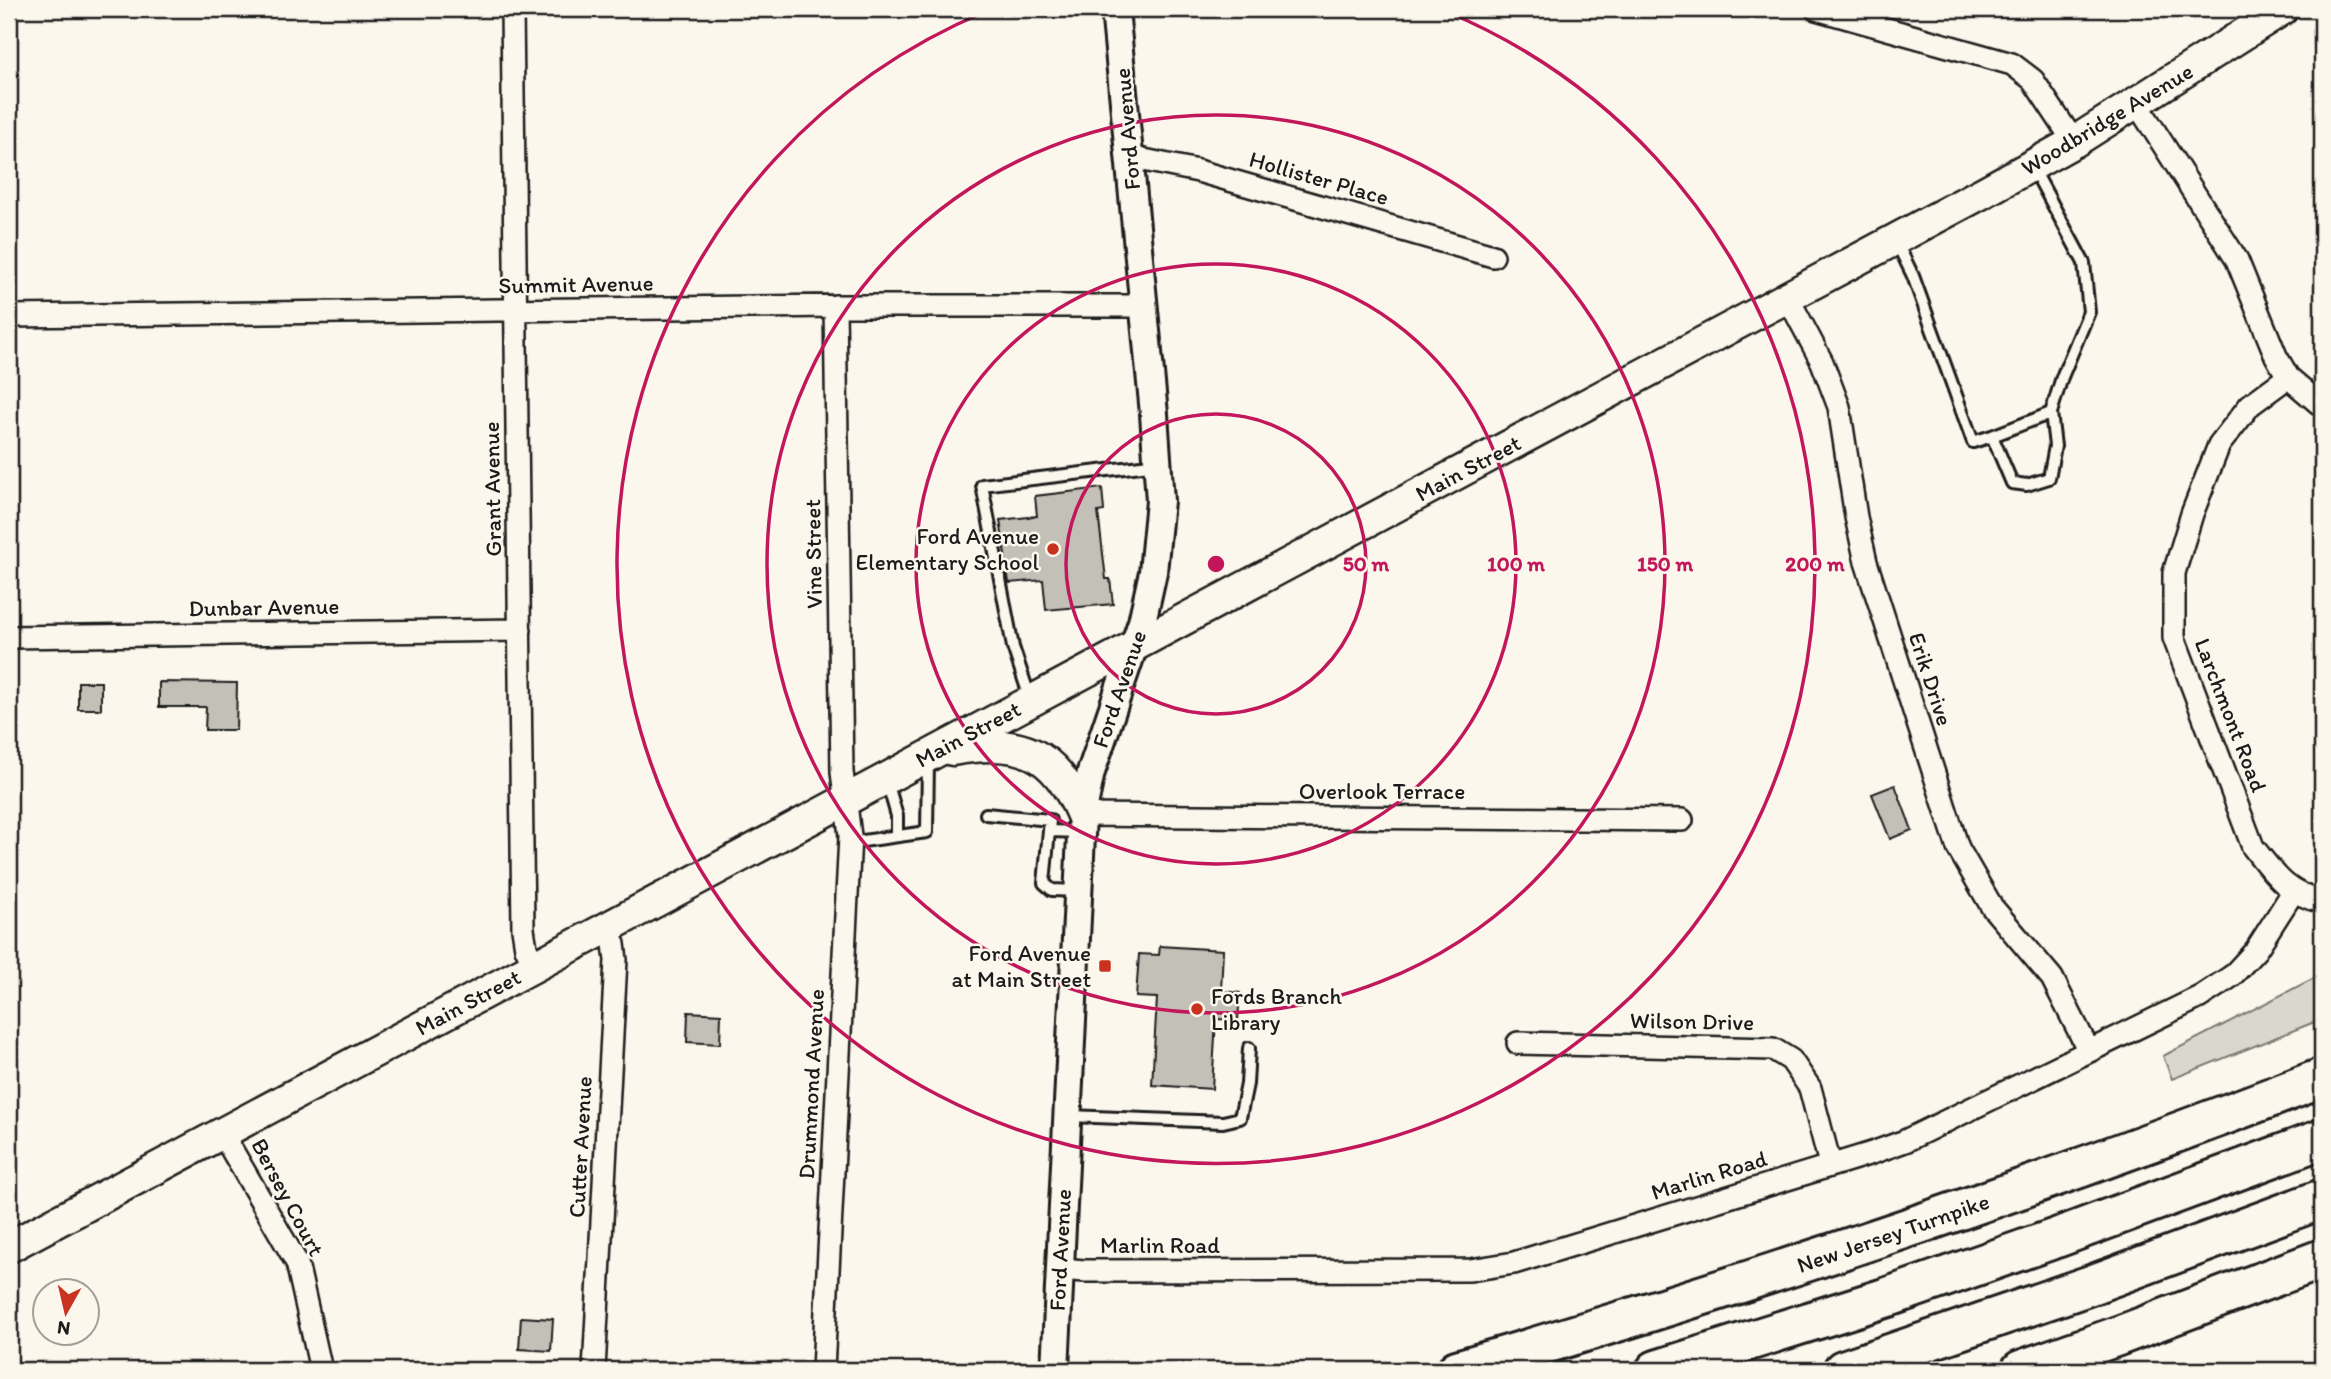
<svg xmlns="http://www.w3.org/2000/svg" width="2331" height="1379" viewBox="0 0 2331 1379" font-family="Itim,sans-serif">
	<rect width="100%" height="100%" fill="#fbf7ec"/>
	<filter id="ink" filterUnits="userSpaceOnUse"><feTurbulence type="fractalNoise" baseFrequency=".0143" numOctaves="2"/><feDisplacementMap in="SourceGraphic" scale="14" xChannelSelector="R" yChannelSelector="G"/><feConvolveMatrix kernelMatrix="1 2 1 2 8 2 1 2 1" color-interpolation-filters="sRGB"/></filter>
	<g filter="url(#ink)">
		<path fill="#dad7ce" stroke="#7b7a75" stroke-width="2" d="M2322 974V1019L2172 1079 2163 1056Z"/>
		<path fill="#c3c0b8" stroke="#1c1c1c" stroke-width="2" d="M1102 488 1104 511 1098 512 1106 579H1110L1113 604 1046 610 1043 580 1009 583 1000 520 1037 516 1035 496Z
			M78 682H101V709H78Z
			M159 682 237 683 236 730H205L206 707H159Z
			M1895 785 1912 830 1890 839 1872 794Z
			M1160 946 1223 950 1221 991 1240 993 1238 1020 1216 1019 1212 1089 1152 1085 1157 998 1136 997 1139 954 1159 955Z
			M688 1012 721 1014 720 1044 687 1042Z
			M521 1317 553 1319 551 1351 519 1349Z"/>
		<g fill="none" stroke-linecap="round" stroke-linejoin="round">
			<defs>
				<path id="service" d="M1896 241 1913 276 1973 442 1992 436 2012 483 2027 485 2049 478 2055 446 2051 413 2062 377 2089 312 2084 263 2033 168
					M1992 436 2051 413
					M1030 698 1013 647 982 485 1158 464
					M887 781 897 816V836
					M986 814 1050 820 1044 883 1052 890 1078 891
					M1049 831 1081 832
					M849 843 927 832 928 762
					M1069 1116 1223 1122 1240 1118 1247 1084 1249 1048"/>
				<path id="minor" d="M512 9 523 929 526 948 534 966
					M1816 9 2012 64 2033 80 2074 142
					M2136 102 2237 260 2276 356 2288 377 2322 406
					M1129 157 1198 171 1493 256
					M1787 296 1822 362 1839 407 1856 517 1866 562 1958 848 1992 907 2052 978 2089 1051
					M9 316 835 306H1144
					M2288 377 2250 405 2219 445 2192 514 2174 573V638L2253 847C2275 875 2286 893 2322 902
					M9 637 520 630
					M1082 815 1682 820
					M1518 1043 1773 1049 1791 1060 1810 1088 1830 1164
					M222 1133 297 1263 321 1370
					M1059 1269 1085 1271 1470 1270 1514 1263 1872 1153 1905 1141 2200 997 2232 976 2256 950 2293 892
					M594 1370 616 960 614 944 607 927
					M823 1370 850 836 842 772 835 306"/>
				<path id="tertiary" d="M1055 1370 1082 815 1091 772 1142 622 1153 572 1160 501 1154 414 1115 9"/>
				<path id="secondary" d="M952 750C1020 738 1054 750 1082 815
					M9 1247 1986 191 2074 142 2283 9"/>
				<path id="motorway" d="M1457 1370C1750 1285 2038 1187 2322 1078
					M1656 1370 1888 1297 2059 1237 2322 1139
					M1843 1370 2088 1286 2322 1199
					M2021 1370 2118 1336 2322 1259"/>
			</defs>
			<use href="#service" stroke="#1c1c1c" stroke-width="16"/>
			<use href="#minor" stroke="#1c1c1c" stroke-width="26"/>
			<use href="#tertiary" stroke="#1c1c1c" stroke-width="32"/>
			<use href="#secondary" stroke="#1c1c1c" stroke-width="35"/>
			<use href="#motorway" stroke="#1c1c1c" stroke-width="44"/>
			<use href="#service" stroke="#fbf7ec" stroke-width="10"/>
			<use href="#minor" stroke="#fbf7ec" stroke-width="21"/>
			<use href="#tertiary" stroke="#fbf7ec" stroke-width="26"/>
			<use href="#secondary" stroke="#fbf7ec" stroke-width="30"/>
			<use href="#motorway" stroke="#fbf7ec" stroke-width="38"/>
		</g>
	</g>
	<g fill="none" stroke="#c2185b" stroke-width="3.5">
		<circle cx="1216" cy="564" r="150"/>
		<circle cx="1216" cy="564" r="300"/>
		<circle cx="1216" cy="564" r="449"/>
		<path d="M1445 11A599 599 0 1 1 987 11"/>
	</g>
	<g fill="#c8321e" stroke="#fbf7ec" stroke-width="2.5">
		<circle cx="1053" cy="549" r="7"/>
		<rect x="1098" y="959" width="14" height="14" rx="3.5"/>
		<circle cx="1197" cy="1009" r="7"/>
	</g>
	<g text-anchor="middle" dominant-baseline="central" stroke-width="5" stroke-linejoin="round" paint-order="stroke">
		<g font-size="23" fill="#1c1c1c" stroke="#fbf7ec">
			<text transform="translate(2107 119) rotate(-31)">Woodbridge Avenue</text>
			<text transform="translate(1127 129) rotate(-95)">Ford Avenue</text>
			<text transform="translate(1319 178) rotate(16)">Hollister Place</text>
			<text transform="translate(576 284) rotate(-1)">Summit Avenue</text>
			<text transform="translate(1468 468) rotate(-28)">Main Street</text>
			<text transform="translate(492 489) rotate(-91)">Grant Avenue</text>
			<text transform="translate(813 554) rotate(-91)">Vine Street</text>
			<text transform="translate(264 607) rotate(-1)">Dunbar Avenue</text>
			<text transform="translate(1931 679) rotate(72)">Erik Drive</text>
			<text transform="translate(1119 689) rotate(-71)">Ford Avenue</text>
			<text transform="translate(2231 715) rotate(69)">Larchmont Road</text>
			<text transform="translate(968 734) rotate(-28)">Main Street</text>
			<text x="1382" y="791">Overlook Terrace</text>
			<text transform="translate(468 1002) rotate(-28)">Main Street</text>
			<text transform="translate(1692 1021) rotate(1)">Wilson Drive</text>
			<text transform="translate(811 1084) rotate(-87)">Drummond Avenue</text>
			<text transform="translate(580 1147) rotate(-87)">Cutter Avenue</text>
			<text transform="translate(1709 1175) rotate(-17)">Marlin Road</text>
			<text transform="translate(288 1197) rotate(62)">Bersey Court</text>
			<text transform="translate(1893 1233) rotate(-19)">New Jersey Turnpike</text>
			<text x="1160" y="1245">Marlin Road</text>
			<text transform="translate(1060 1250) rotate(-87)">Ford Avenue</text>
		</g>
		<g font-size="23" fill="#1c1c1c" stroke="#fbf7ec" text-anchor="end">
			<text x="1039" y="536">Ford Avenue<tspan x="1039" dy="26">Elementary School</tspan></text>
			<text x="1091" y="953">Ford Avenue<tspan x="1091" dy="26">at Main Street</tspan></text>
			<text x="1211" y="996" text-anchor="start">Fords Branch<tspan x="1211" dy="26">Library</tspan></text>
		</g>
	</g>
	<circle cx="1216" cy="564" r="10" fill="#c2185b" stroke="#fbf7ec" stroke-width="3.5"/>
	<g font-size="21" text-anchor="middle" font-weight="bold" fill="#c2185b" stroke="#fbf7ec" stroke-width="5" stroke-linejoin="round" paint-order="stroke">
		<text x="1366" y="571">50 m</text>
		<text x="1516" y="571">100 m</text>
		<text x="1665" y="571">150 m</text>
		<text x="1815" y="571">200 m</text>
	</g>
	<rect width="2331" height="1379" fill="none" stroke="#fbf7ec" stroke-width="35"/>
	<rect x="18" y="18" width="2296" height="1344" fill="none" stroke="#1c1c1c" stroke-width="2.5" filter="url(#ink)"/>
	<g transform="translate(66 1312) rotate(188)"><circle r="33" fill="#fbf7ec" stroke="#a29f99" stroke-width="2"/>
	<path d="M0-5L12 26L0 18L-12 26Z" fill="#c8321e"/>
	<text y="-10" font-size="19" font-weight="bold" text-anchor="middle" fill="#1c1c1c">N</text>
	</g>
</svg>
